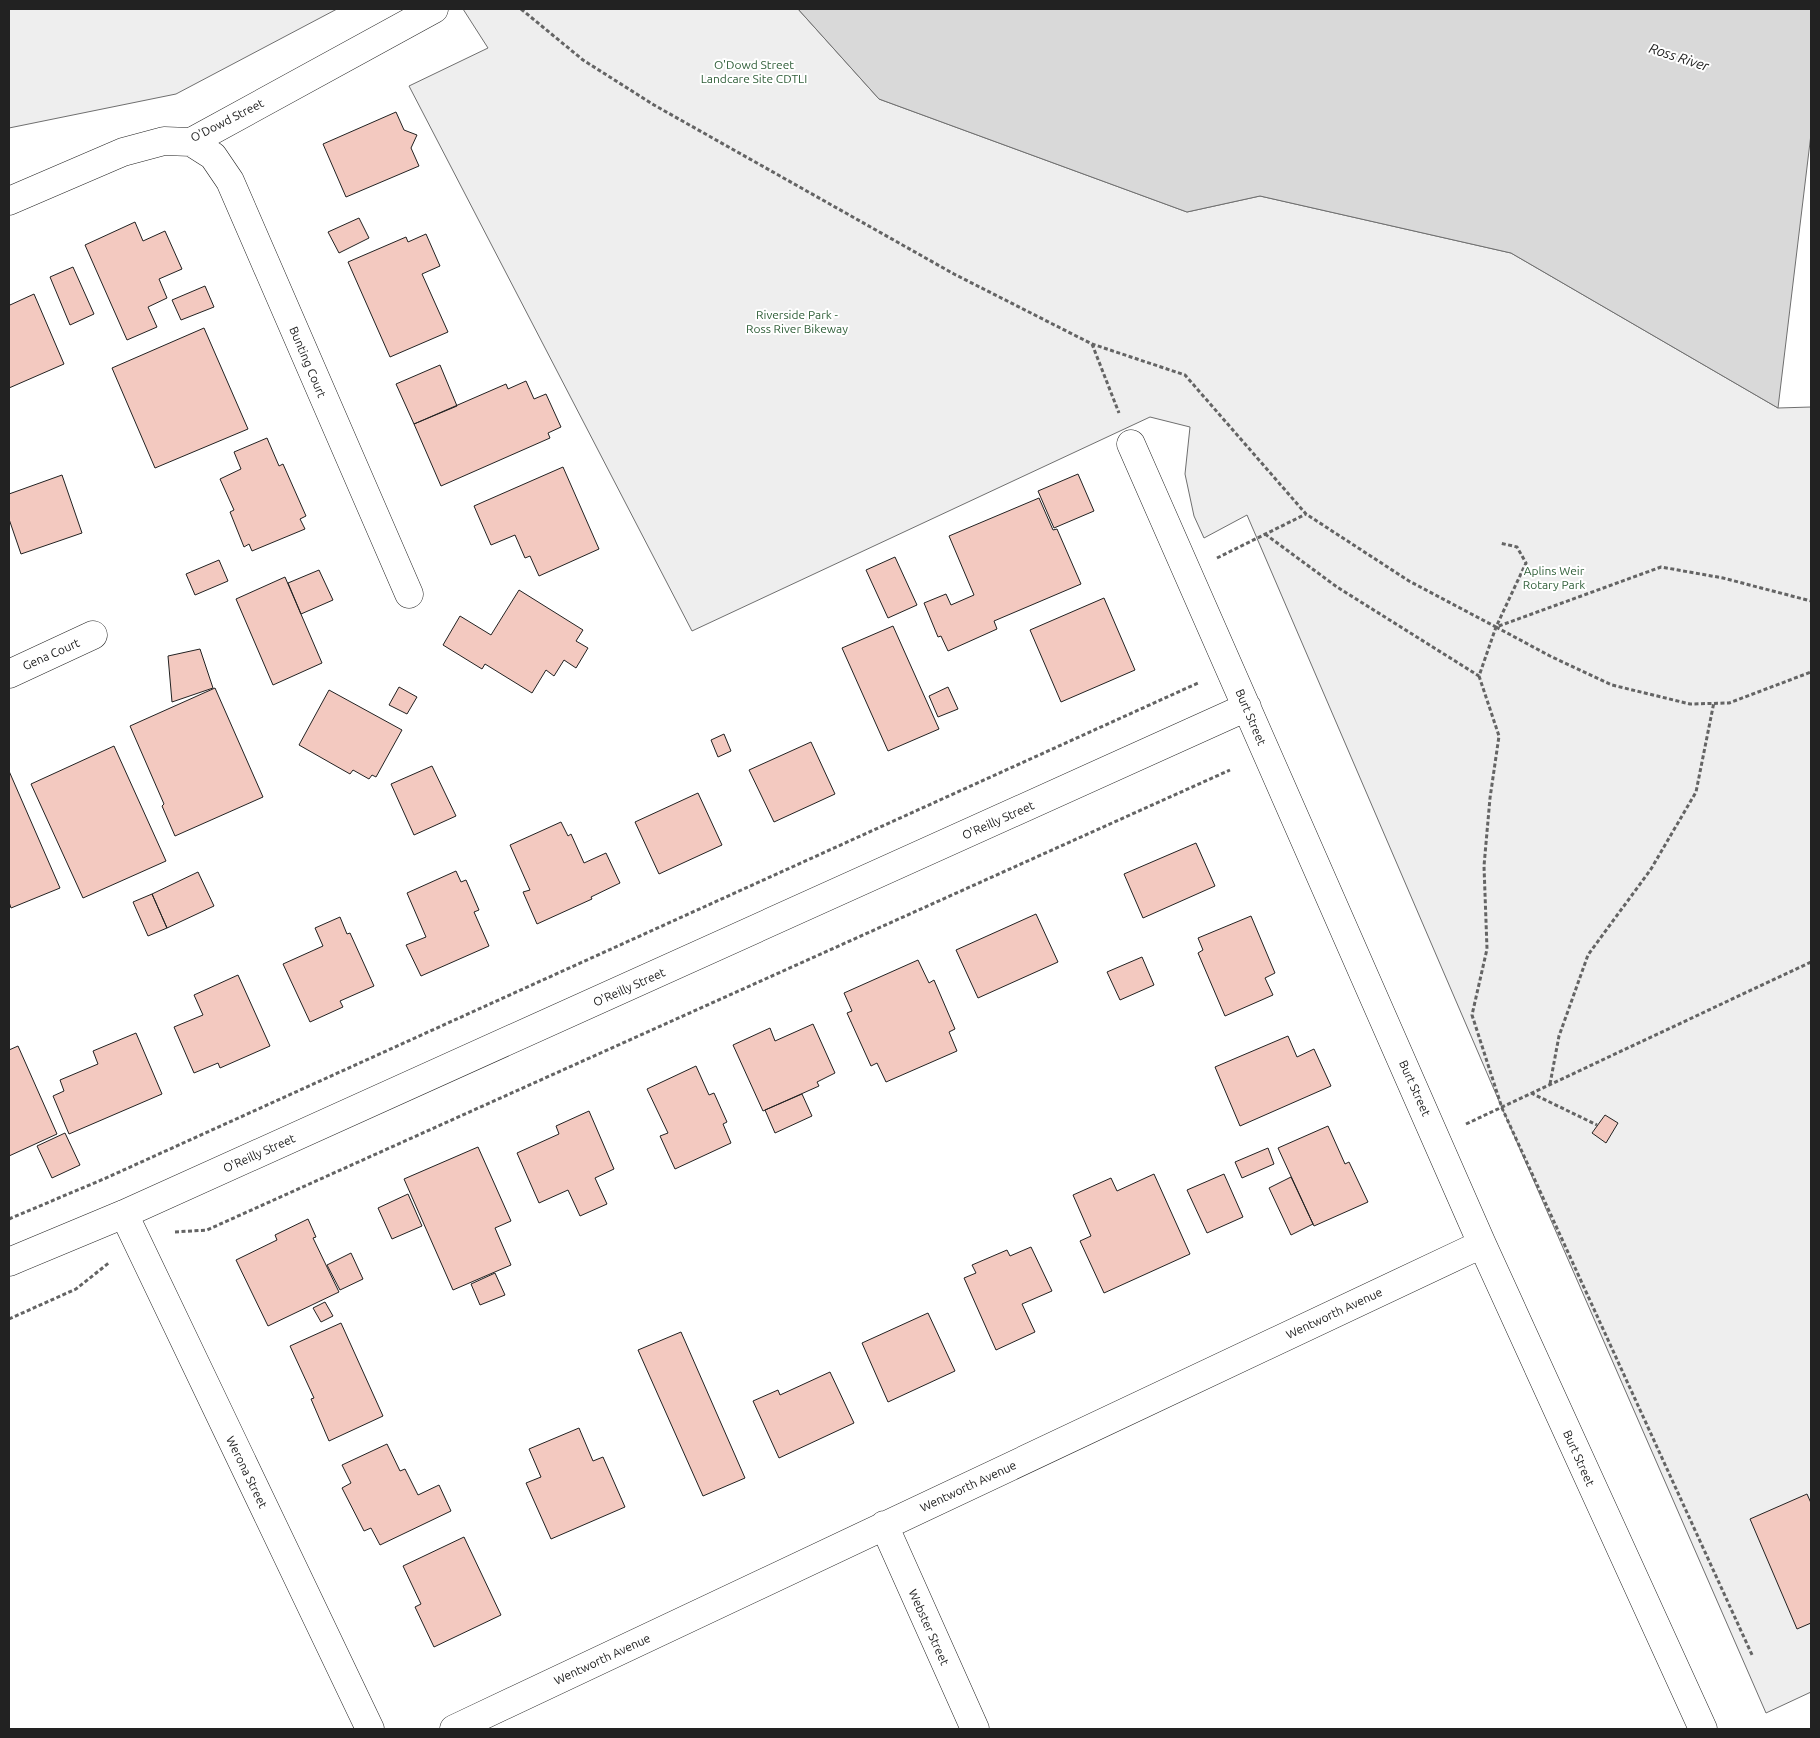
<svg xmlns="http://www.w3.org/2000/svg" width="1820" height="1738" viewBox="0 0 1820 1738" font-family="Ubuntu,sans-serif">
	<rect width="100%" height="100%" fill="#fff"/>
	<path fill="#eee" stroke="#6f6f6f" d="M9 9H337L176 94 9 128Z
		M463 9H798L879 99 1187 212 1260 196 1511 253 1778 408 1811 407V1692L1766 1713 1502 1108 1247 515 1204 538 1194 516 1185 474 1190 427 1150 417 692 631 409 86 488 48Z"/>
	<path fill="#d9d9d9" stroke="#6f6f6f" d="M798 9H1811V134L1778 408 1511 253 1260 196 1187 212 879 99Z"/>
	<path fill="#f3c9c0" stroke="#222" d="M396 112 404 130 417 135 411 148 419 166 346 197 323 144Z
		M359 218 369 238 339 253 328 232Z
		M135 222 143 241 165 231 182 269 159 279 167 298 148 307 157 327 127 340 85 245Z
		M426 234 440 266 422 274 448 332 390 357 348 262 406 237 408 242Z
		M73 267 94 314 70 325 50 277Z
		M205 286 214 307 181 320 172 300Z
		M34 294 64 364 9 388V303L10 305Z
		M204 328 248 429 155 468 112 368Z
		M440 365 457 406 414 424 396 384Z
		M526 381 534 399 546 394 561 427 548 433 550 438 441 486 414 424 506 384 508 389Z
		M267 438 279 466 283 464 306 516 300 519 305 529 252 551 249 544 244 547 230 512 234 510 220 479 241 469 234 452Z
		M563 467 599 549 539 576 530 556 525 558 515 535 491 545 474 506Z
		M1078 474 1094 511 1054 528 1038 491Z
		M62 475 82 533 21 554 9 519V494Z
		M1039 498 1053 530 1057 529 1081 584 994 621 997 629 948 651 941 636 938 637 924 603 946 594 951 605 974 595 949 536Z
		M895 557 917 605 888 618 866 570Z
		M219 560 228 581 195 595 186 574Z
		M319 570 333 600 301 614 288 583Z
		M285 577 322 663 273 685 236 599Z
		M519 590 583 630 576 641 588 648 576 668 564 660 554 676 546 670 532 693 485 664 482 669 443 645 460 616 491 635Z
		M1104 598 1135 670 1061 702 1030 630Z
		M893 626 939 729 888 751 842 648Z
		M200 649 213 688 172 702 168 656Z
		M399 687 417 697 407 714 389 705Z
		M948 687 958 709 938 717 929 696Z
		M215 688 263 797 175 836 162 806 164 804 130 726Z
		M329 690 402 730 376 777 372 775 369 779 353 770 350 774 299 745Z
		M724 734 731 751 718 757 711 740Z
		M811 742 835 794 774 822 749 770Z
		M114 746 166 861 83 898 31 784Z
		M432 766 456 816 414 835 391 784Z
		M9 771 60 888 11 908 9 902Z
		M698 793 722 845 659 874 635 822Z
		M561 822 568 836 571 834 584 863 606 853 620 883 591 897 592 899 537 924 523 892 530 890 510 845Z
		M1196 843 1215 886 1143 918 1124 874Z
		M456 871 461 882 466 880 479 910 474 912 489 946 421 976 406 945 426 937 407 893Z
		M198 872 214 906 167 928 152 894Z
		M152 894 167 928 148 936 133 902Z
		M1036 914 1058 962 978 998 956 950Z
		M1251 916 1275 973 1265 978 1273 995 1225 1016 1198 953 1203 950 1198 938Z
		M340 917 347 934 350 933 374 986 340 1001 343 1007 310 1022 283 964 323 946 315 928Z
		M1142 957 1154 985 1120 1000 1107 972Z
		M918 960 929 983 934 980 955 1029 949 1032 957 1051 886 1082 877 1063 871 1066 847 1013 852 1011 844 993Z
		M238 975 270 1046 220 1068 218 1063 194 1073 174 1027 203 1015 194 995Z
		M813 1024 835 1073 817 1082 819 1086 763 1111 733 1045 770 1028 775 1041Z
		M136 1033 162 1094 69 1134 53 1096 64 1091 60 1080 98 1064 93 1051Z
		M1288 1036 1297 1057 1314 1049 1331 1086 1240 1126 1215 1067Z
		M18 1046 57 1134 9 1156V1050Z
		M696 1066 709 1095 714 1093 727 1122 723 1124 731 1143 675 1169 660 1136 668 1133 647 1089Z
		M802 1094 812 1116 775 1133 765 1110Z
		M589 1111 614 1169 595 1178 607 1204 580 1216 568 1190 539 1203 517 1153 559 1134 556 1126Z
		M1605 1115 1618 1123 1606 1143 1592 1133Z
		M1328 1126 1345 1164 1349 1162 1368 1202 1314 1226 1278 1148Z
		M65 1133 80 1165 52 1178 37 1146Z
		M478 1147 511 1221 495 1228 511 1265 453 1290 404 1179Z
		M1268 1148 1274 1164 1242 1178 1235 1162Z
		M1154 1174 1190 1254 1104 1293 1080 1241 1091 1236 1073 1195 1111 1178 1117 1191Z
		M1224 1174 1243 1217 1207 1233 1187 1190Z
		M1291 1177 1313 1224 1291 1235 1269 1188Z
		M408 1194 422 1226 392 1239 378 1208Z
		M308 1219 316 1237 313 1238 339 1292 268 1326 236 1260 277 1240 275 1235Z
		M1031 1247 1052 1291 1022 1304 1035 1332 996 1350 964 1278 976 1273 972 1265 1007 1250 1010 1256Z
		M351 1253 363 1279 340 1290 327 1265Z
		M495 1273 505 1295 480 1305 471 1284Z
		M325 1302 333 1316 321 1322 313 1308Z
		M928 1313 955 1371 888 1402 862 1343Z
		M341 1323 383 1416 329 1441 311 1399 314 1398 290 1346Z
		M681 1332 745 1478 703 1496 638 1350Z
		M830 1372 854 1423 779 1458 753 1401 778 1390 780 1395Z
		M579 1428 593 1461 603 1457 625 1507 551 1539 526 1483 541 1477 529 1449Z
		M387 1444 400 1471 405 1469 418 1495 439 1485 451 1511 380 1545 371 1528 364 1531 342 1488 351 1483 342 1465Z
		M1807 1494 1811 1503V1623L1797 1629 1750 1519Z
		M464 1537 501 1615 434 1647 415 1607 421 1604 403 1566Z"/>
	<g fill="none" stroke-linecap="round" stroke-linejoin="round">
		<defs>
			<path id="minor" d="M191 142 213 156 230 181 409 594
				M9 201 123 152 164 141 191 142 434 9
				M1131 444 1482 1244 1703 1729
				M9 674 93 635
				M124 1214 370 1729
				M9 1262 124 1214 1247 707
				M884 1525 975 1729
				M454 1729 1482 1244"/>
		</defs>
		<use href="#minor" stroke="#222" stroke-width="29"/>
		<path stroke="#646464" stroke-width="3" stroke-dasharray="4 2.5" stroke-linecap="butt" d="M521 9 583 60 654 105 954 274 1092 344 1185 375 1306 514 1409 581 1496 627 1661 567 1723 578 1811 601
			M1092 344 1119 413
			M1265 534 1337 587 1479 676 1496 627 1526 563 1517 547 1500 543
			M1217 558 1306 514
			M1496 627 1550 656 1612 685 1690 704 1729 703 1811 672
			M1479 676 1499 736 1490 798 1484 866 1487 949 1472 1015 1502 1108 1753 1657
			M1550 1084 1559 1036 1588 955 1651 869 1696 792 1714 702
			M1531 1093 1597 1125
			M1466 1124 1811 962
			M9 1219 106 1178 1198 683
			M175 1232 207 1230 1230 770
			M9 1319 76 1289 110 1262"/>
		<use href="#minor" stroke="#fff" stroke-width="28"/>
	</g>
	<g text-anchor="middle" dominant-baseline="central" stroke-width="4" stroke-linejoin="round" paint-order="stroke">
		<g font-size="12" fill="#2f5e38" stroke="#fff">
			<text x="754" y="64">O'Dowd Street<tspan x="754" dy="14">Landcare Site CDTLI</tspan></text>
			<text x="797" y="314">Riverside Park -<tspan x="797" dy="14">Ross River Bikeway</tspan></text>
			<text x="1554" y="570">Aplins Weir<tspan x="1554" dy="14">Rotary Park</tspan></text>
		</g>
		<g font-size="12" fill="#222" stroke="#fff">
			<text transform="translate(227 120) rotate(-27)">O'Dowd Street</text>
			<text transform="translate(308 362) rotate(67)">Bunting Court</text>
			<text transform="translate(51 654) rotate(-24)">Gena Court</text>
			<text transform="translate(1251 717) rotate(67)">Burt Street</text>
			<text transform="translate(998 820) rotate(-24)">O'Reilly Street</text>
			<text transform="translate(629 987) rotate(-24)">O'Reilly Street</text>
			<text transform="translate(1415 1088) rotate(66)">Burt Street</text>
			<text transform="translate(259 1153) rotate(-24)">O'Reilly Street</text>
			<text transform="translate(1334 1313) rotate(-25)">Wentworth Avenue</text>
			<text transform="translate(1579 1458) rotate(66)">Burt Street</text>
			<text transform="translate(247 1472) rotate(64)">Werona Street</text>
			<text transform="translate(968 1486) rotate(-25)">Wentworth Avenue</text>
			<text transform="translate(929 1627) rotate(66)">Webster Street</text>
			<text transform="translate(602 1659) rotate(-25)">Wentworth Avenue</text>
		</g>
		<g font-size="14" font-style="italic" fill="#222" stroke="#fff">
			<text transform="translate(1679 57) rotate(18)">Ross River</text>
		</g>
	</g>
	<rect width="1820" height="1738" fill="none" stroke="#222222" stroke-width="20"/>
</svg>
